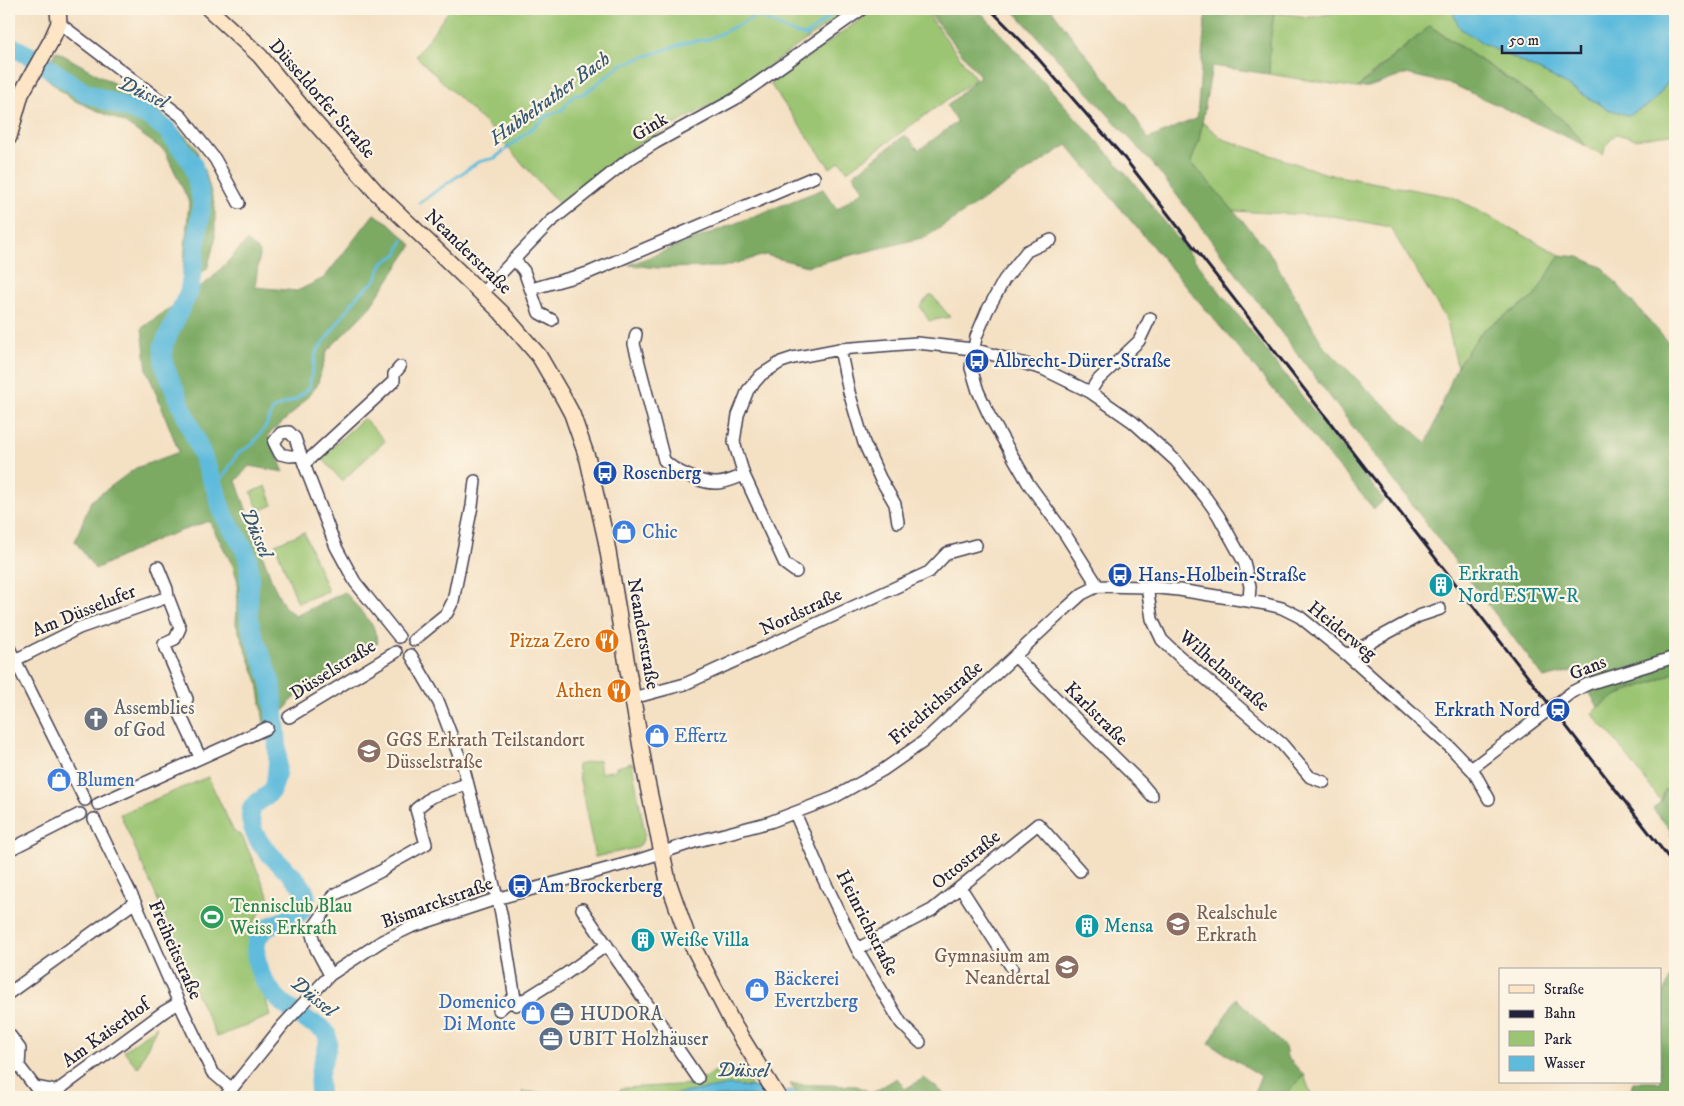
<svg xmlns="http://www.w3.org/2000/svg" width="1684" height="1106" viewBox="0 0 1684 1106" font-family="'IM FELL DW Pica',serif">
	<rect width="100%" height="100%" fill="#fcf5e5"/>
	<filter id="ink" filterUnits="userSpaceOnUse"><feTurbulence type="fractalNoise" baseFrequency=".02" numOctaves="2"/><feDisplacementMap in="SourceGraphic" scale="10" xChannelSelector="R" yChannelSelector="G"/><feConvolveMatrix kernelMatrix="1 2 1 2 8 2 1 2 1" color-interpolation-filters="sRGB"/></filter>
	<filter id="wash" filterUnits="userSpaceOnUse"><feTurbulence type="fractalNoise" baseFrequency=".0096" numOctaves="4" result="noise"/><feDisplacementMap in="SourceGraphic" scale="20" xChannelSelector="R" yChannelSelector="G"/><feGaussianBlur stdDeviation="1.12" result="paint"/><feColorMatrix in="noise" values="0 0 0 0 0 0 0 0 0 0 0 0 0 0 0 0 0 1.4 0 .05"/><feComposite in="paint" operator="in"/></filter>
	<g filter="url(#wash)">
		<rect width="100%" height="100%" fill="#f4e0c3"/>
		<path fill="#9bc572" stroke="#5e7456" d="M450 9H745L748 16 767 9H849L724 98 628 150 559 204 492 130 416 56Z
			M875 9H924L976 79 847 171 840 161 830 168 770 84Z
			M1360 9H1455L1454 16 1480 42 1551 76 1608 109 1647 106 1656 98 1675 73V133L1636 139 1616 134 1606 145 1603 155 1586 146 1572 128 1531 94 1430 26 1368 77 1357 88 1269 74 1270 42 1274 13 1311 17Z
			M1202 122 1223 139 1327 174 1453 197 1560 255 1534 297 1482 331 1457 366 1447 321 1390 227 1333 216 1233 211 1191 162 1199 140Z
			M931 294 950 317 929 321 920 306Z
			M364 418 385 441 342 481 321 457Z
			M266 486 273 505 259 511 251 492Z
			M304 532 328 591 298 603 275 544Z
			M1675 672V789L1665 790 1661 801 1609 732 1601 725 1592 713C1607 697 1629 690 1649 684 1658 681 1667 676 1675 672Z
			M599 760 601 773 616 770V767L632 763 645 834 641 844 636 848 595 857 577 765Z
			M208 777 234 832 242 836 269 897 250 930 270 1016 217 1037 180 959 183 957 120 814Z
			M157 1026 138 1068 124 1051Z
			M740 1069 759 1097H523L522 1092 614 1094 624 1088 696 1084 717 1070Z
			M1304 1075 1312 1097H1284Z"/>
		<path fill="#7caa64" stroke="#4f6650" d="M926 9H978L1130 178 1384 500 1374 509 1067 145 926 237 807 266 765 255 723 267 658 268 629 265 823 189 837 209 864 190 853 175 905 135 919 150 957 122 947 106 980 76Z
			M1012 9H1051L1079 46 1129 107 1148 139 1197 118 1206 9 1274 13 1270 42 1269 74 1212 66 1199 140 1191 162 1268 250 1323 345 1371 393 1427 443 1457 366 1482 331 1534 297 1560 255 1579 257 1602 267 1675 350V672L1651 683 1626 690 1598 707 1576 670 1544 678 1153 164Z
			M1430 26C1482 65 1545 94 1586 146L1454 85 1406 74 1369 87 1357 88Z
			M56 51 154 106 195 146 207 178 215 207V240L207 269 182 285 189 202 165 151 125 123 71 99 42 74Z
			M374 214 389 223 412 245 370 307 327 351 317 386 292 414 268 435 284 472 249 466 236 481 273 584 284 606 295 616 345 592 373 626 378 642 291 700 286 709 264 724 258 682 236 624 238 582 233 566 209 521 158 539 95 569 75 541 91 501 136 468 179 452 147 370 142 328 211 279 247 241 260 252 255 287 297 291 324 278Z
			M1675 789V840L1670 834 1672 832 1653 809 1661 801 1665 790Z
			M1675 945V1097H1629L1633 1082H1660V1002L1673 971Z
			M1236 998 1285 1047 1287 1057 1304 1075 1284 1097H1252L1261 1076 1209 1043Z
			M897 1078 905 1089 924 1078 949 1097H799L790 1084 857 1086 872 1093Z"/>
		<path fill="#5ebbdc" stroke="#406e8c" d="M1455 9H1675V73L1656 98 1647 106 1628 115 1608 109 1551 76 1480 42 1460 28 1454 16Z
			M731 1085 844 1097H764L742 1095 711 1097H586L664 1096Z"/>
		<g fill="none" stroke-linecap="round" stroke-linejoin="round">
			<path stroke="#5ebbdc" stroke-width="3" d="M419 203 478 162 495 158 547 116 562 110 574 95 584 94 621 65 684 43 709 39 757 16 794 33 806 36 838 9
				M214 485 226 473 238 453 252 445 266 426 273 409 296 399 309 388 316 353 358 295 375 281 383 263 397 254 403 240"/>
			<path stroke="#5ebbdc" stroke-width="19" d="M9 45 34 58 84 92 150 117 167 130 193 164 202 202 195 255 189 292 163 346 164 365C181 404 198 443 213 483 218 493 219 505 224 515 231 529 242 541 247 556 253 574 246 603 250 623 255 648 271 671 273 696 275 720 281 759 275 781 269 808 242 794 253 829 261 856 307 879 306 898 306 931 251 910 256 956 260 987 282 1005 306 1020 313 1024 324 1027 327 1035 331 1045 322 1061 320 1072 318 1080 319 1089 320 1097"/>
		</g>
	</g>
	<g filter="url(#ink)">
		<g fill="none" stroke-linecap="round" stroke-linejoin="round">
			<defs>
				<path id="street" d="M59 23 181 116 215 159 239 203
					M1051 240 1027 251 1004 280 987 311 976 337 971 368 978 391 989 415 1028 483 1065 534 1098 586
					M514 259 524 271 539 313 552 320
					M531 289 588 273 814 177
					M482 293 550 222 628 160 655 143 735 99 862 9
					M636 334 634 344 664 460C673 471 703 484 717 483 726 483 736 478 744 475
					M840 349 849 392 864 443 880 478 895 504 898 522
					M1090 392 1097 381 1139 341 1150 318
					M300 455 290 456 280 454 274 442 281 433 289 432 295 438 304 464 336 547 355 582 399 637
					M304 464 394 381V374L400 367
					M158 567 167 589 168 597
					M796 572 785 564 744 475 734 442 738 415 748 390 761 375 781 362 793 358 840 349 917 343 973 349 1043 369 1090 392 1133 422 1176 461 1206 498 1218 515 1244 562 1250 586 1249 601
					M1147 587 1152 619 1162 640 1179 656 1282 744 1310 777 1324 782
					M414 640 447 613 453 601 472 506 475 481
					M9 648 85 800
					M411 655 439 703 464 769 501 913 516 1005 564 975 607 945
					M1347 655 1419 616 1440 609
					M1015 656 1080 723 1141 783 1152 796
					M15 660 79 628 168 597 180 628 175 639 164 644 187 699 180 714 200 757
					M633 698 685 684 929 572 947 553 976 545
					M289 717 396 652
					M1471 769 1572 692 1588 684 1675 657
					M98 804 267 728
					M795 813 822 876 857 949 901 1023 920 1042
					M94 819 135 902 179 1003 212 1072 232 1089
					M9 850 80 814
					M961 888 1012 968
					M582 909 698 1078
					M857 949 932 910 1038 824 1080 871
					M330 975 316 949 311 931 323 914 334 895 383 870 392 863 426 844 416 809 431 797 466 784
					M9 993 135 902
					M499 1010 514 997
					M9 1034 20 1049 19 1066 35 1087 51 1090 54 1093 165 1011 179 1003
					M225 1097 283 1025 330 975 382 941 411 927 496 899 636 861 694 842 770 822 833 798 883 770 923 742 1050 623 1082 594 1098 586 1147 587 1179 590 1266 604 1282 608 1300 617 1347 655 1451 748 1474 772 1489 799"/>
				<path id="secondary" d="M209 9 260 56 310 117 377 193 501 312 539 356 564 399 572 414 588 460 606 540 646 777 668 881 687 935 733 1024 778 1097
					M9 137 21 94 51 41 59 23 58 9"/>
			</defs>
			<use href="#street" stroke="#423e4f" stroke-width="14"/>
			<use href="#secondary" stroke="#423e4f" stroke-width="18"/>
			<use href="#street" stroke="#fff" stroke-width="11"/>
			<use href="#secondary" stroke="#fde5c5" stroke-width="15"/>
			<path stroke="#22223b" stroke-width="3" d="M990 9 1035 55 1126 160 1675 866"/>
		</g>
	</g>
	<defs>
		<symbol id="bus-disc" viewBox="-11 -11 22 22"><circle r="9.5" fill="#1a4fb4" stroke="#fcf5e5"/><path d="M-5-6H5V4H4V6H2V4H-2V6H-4V4H-5ZM-3.5-4V0h7V-4ZM-3.5 1.2v1.5H-2V1.2ZM2 1.2v1.5H3.5V1.2Z" fill="#fff"/></symbol>
		<symbol id="shop-disc" viewBox="-11 -11 22 22"><circle r="9.5" fill="#3f7fe0" stroke="#fcf5e5"/><path d="M-5-2.5h2.3a2.7 3.5 0 0 1 5.4 0H5L5.5 6h-11ZM-1.5-2.5h3a1.5 2.3 0 0 0-3 0Z" fill="#fff"/></symbol>
		<symbol id="building-disc" viewBox="-11 -11 22 22"><circle r="9.5" fill="#0f9aa8" stroke="#fcf5e5"/><path d="M-4-6H4V6H1V3H-1V6H-4ZM-2.5-4.3h1.7v1.8h-1.7ZM.8-4.3h1.7v1.8H.8ZM-2.5-1h1.7V.8h-1.7ZM.8-1h1.7V.8H.8Z" fill="#fff"/></symbol>
		<symbol id="restaurant-disc" viewBox="-11 -11 22 22"><circle r="9.5" fill="#e8710a" stroke="#fcf5e5"/><path d="M-5-6h1v4h1v-4h1v4h1v-4h1v5L-1.5 .5V6h-2V.5L-5-1ZM5-6V6H3V1.5H1.5Q1.5-4 5-6Z" fill="#fff"/></symbol>
		<symbol id="station-disc" viewBox="-11 -11 22 22"><circle r="9.5" fill="#1a4fb4" stroke="#fcf5e5"/><path d="M-3-6H3Q5-6 5-4V2Q5 4 3 4L4.5 6H3L1.5 4h-3L-3 6H-4.5L-3 4Q-5 4-5 2V-4Q-5-6-3-6ZM-3.5-4v3h7v-3ZM-3.5 1v1.5H-2V1ZM2 1v1.5H3.5V1Z" fill="#fff"/></symbol>
		<symbol id="church-disc" viewBox="-11 -11 22 22"><circle r="9.5" fill="#6b7280" stroke="#fcf5e5"/><path d="M-1.2-6h2.4v3.5h3.3v2.4h-3.3V6h-2.4V-.1h-3.3v-2.4h3.3Z" fill="#fff"/></symbol>
		<symbol id="school-disc" viewBox="-11 -11 22 22"><circle r="9.5" fill="#8d6e63" stroke="#fcf5e5"/><path d="M0-5L7-2L0 1L-7-2ZM-4 1L0 2.5L4 1V4Q0 6-4 4Z" fill="#fff"/></symbol>
		<symbol id="stadium-disc" viewBox="-11 -11 22 22"><circle r="9.5" fill="#2e9e5b" stroke="#fcf5e5"/><path d="M0-5a6.5 5 0 1 0 0 10a6.5 5 0 1 0 0-10ZM-3.5-1.8h7v3.6h-7Z" fill="#fff"/></symbol>
		<symbol id="office-disc" viewBox="-11 -11 22 22"><circle r="9.5" fill="#5c6f8a" stroke="#fcf5e5"/><path d="M-6-3h4V-5.5h4V-3h4V5H-6ZM-1-4.5V-3h2v-1.5ZM-6 0V1H6V0Z" fill="#fff"/></symbol>
	</defs>
	<g fill-rule="evenodd">
		<use href="#bus-disc" x="963" y="347" width="28" height="28"/>
		<use href="#bus-disc" x="591" y="459" width="28" height="28"/>
		<use href="#shop-disc" x="610" y="518" width="28" height="28"/>
		<use href="#bus-disc" x="1106" y="561" width="28" height="28"/>
		<use href="#building-disc" x="1427" y="571" width="28" height="28"/>
		<use href="#restaurant-disc" x="593" y="627" width="28" height="28"/>
		<use href="#restaurant-disc" x="605" y="677" width="28" height="28"/>
		<use href="#station-disc" x="1544" y="696" width="28" height="28"/>
		<use href="#church-disc" x="82" y="705" width="28" height="28"/>
		<use href="#shop-disc" x="643" y="722" width="28" height="28"/>
		<use href="#school-disc" x="355" y="737" width="28" height="28"/>
		<use href="#shop-disc" x="45" y="766" width="28" height="28"/>
		<use href="#bus-disc" x="506" y="872" width="28" height="28"/>
		<use href="#stadium-disc" x="198" y="903" width="28" height="28"/>
		<use href="#school-disc" x="1164" y="910" width="28" height="28"/>
		<use href="#building-disc" x="1073" y="912" width="28" height="28"/>
		<use href="#building-disc" x="629" y="926" width="28" height="28"/>
		<use href="#school-disc" x="1053" y="953" width="28" height="28"/>
		<use href="#shop-disc" x="743" y="976" width="28" height="28"/>
		<use href="#shop-disc" x="519" y="999" width="28" height="28"/>
		<use href="#office-disc" x="548" y="1000" width="28" height="28"/>
		<use href="#office-disc" x="537" y="1025" width="28" height="28"/>
	</g>
	<g text-anchor="middle" dominant-baseline="central" stroke-width="4.5" stroke-linejoin="round" paint-order="stroke">
		<g font-size="19" fill="#22223b" stroke="#fcf5e5">
			<text transform="translate(322 99) rotate(49)">Düsseldorfer Straße</text>
			<text transform="translate(650 127) rotate(-31)">Gink</text>
			<text transform="translate(468 252) rotate(44)">Neanderstraße</text>
			<text transform="translate(84 611) rotate(-22)">Am Düsselufer</text>
			<text transform="translate(801 612) rotate(-25)">Nordstraße</text>
			<text transform="translate(1342 631) rotate(39)">Heiderweg</text>
			<text transform="translate(643 634) rotate(80)">Neanderstraße</text>
			<text transform="translate(1588 668) rotate(-22)">Gans</text>
			<text transform="translate(333 670) rotate(-32)">Düsselstraße</text>
			<text transform="translate(1224 671) rotate(41)">Wilhelmstraße</text>
			<text transform="translate(936 703) rotate(-41)">Friedrichstraße</text>
			<text transform="translate(1096 714) rotate(45)">Karlstraße</text>
			<text transform="translate(966 860) rotate(-39)">Ottostraße</text>
			<text transform="translate(437 903) rotate(-20)">Bismarckstraße</text>
			<text transform="translate(867 923) rotate(63)">Heinrichstraße</text>
			<text transform="translate(175 950) rotate(66)">Freiheitstraße</text>
			<text transform="translate(106 1033) rotate(-36)">Am Kaiserhof</text>
		</g>
		<g font-size="19" fill="#164399" stroke="#fcf5e5" text-anchor="start">
			<text x="994" y="361">Albrecht-Dürer-Straße</text>
			<text x="622" y="473">Rosenberg</text>
			<text x="1138" y="575">Hans-Holbein-Straße</text>
			<text x="1540" y="710" text-anchor="end">Erkrath Nord</text>
			<text x="538" y="886">Am Brockerberg</text>
		</g>
		<g font-size="19" fill="#366cbe" stroke="#fcf5e5" text-anchor="start">
			<text x="642" y="532">Chic</text>
			<text x="674" y="736">Effertz</text>
			<text x="76" y="780">Blumen</text>
			<text x="774" y="979">Bäckerei<tspan x="774" dy="22">Evertzberg</tspan></text>
			<text x="516" y="1002" text-anchor="end">Domenico<tspan x="516" dy="22">Di Monte</tspan></text>
		</g>
		<g font-size="19" fill="#0d838f" stroke="#fcf5e5" text-anchor="start">
			<text x="1458" y="574">Erkrath<tspan x="1458" dy="22">Nord ESTW-R</tspan></text>
			<text x="1104" y="926">Mensa</text>
			<text x="660" y="940">Weiße Villa</text>
		</g>
		<g font-size="19" fill="#c56008" stroke="#fcf5e5" text-anchor="end">
			<text x="590" y="641">Pizza Zero</text>
			<text x="602" y="691">Athen</text>
		</g>
		<g font-size="19" fill="#5b616d" stroke="#fcf5e5" text-anchor="start">
			<text x="114" y="708">Assemblies<tspan x="114" dy="22">of God</tspan></text>
		</g>
		<g font-size="19" fill="#785e54" stroke="#fcf5e5" text-anchor="start">
			<text x="386" y="740">GGS Erkrath Teilstandort<tspan x="386" dy="22">Düsselstraße</tspan></text>
			<text x="1196" y="913">Realschule<tspan x="1196" dy="22">Erkrath</tspan></text>
			<text x="1050" y="956" text-anchor="end">Gymnasium am<tspan x="1050" dy="22">Neandertal</tspan></text>
		</g>
		<g font-size="19" fill="#27864d" stroke="#fcf5e5" text-anchor="start">
			<text x="230" y="906">Tennisclub Blau<tspan x="230" dy="22">Weiss Erkrath</tspan></text>
		</g>
		<g font-size="19" fill="#4e5e75" stroke="#fcf5e5" text-anchor="start">
			<text x="580" y="1014">HUDORA</text>
			<text x="568" y="1039">UBIT Holzhäuser</text>
		</g>
		<g font-size="20" font-style="italic" fill="#375873" stroke="#fcf5e5">
			<text transform="translate(143 93) rotate(25)">Düssel</text>
			<text transform="translate(550 99) rotate(-36)">Hubbelrather Bach</text>
			<text transform="translate(256 533) rotate(67)">Düssel</text>
			<text transform="translate(313 997) rotate(39)">Düssel</text>
			<text transform="translate(743 1071) rotate(1)">Düssel</text>
		</g>
	</g>
	<rect width="1684" height="1106" fill="none" stroke="#fcf5e5" stroke-width="30"/>
	<rect x="1499" y="968" width="162" height="115" fill="#fcf5e5" stroke="#a5a1a1"/>
	<rect x="1509" y="985" width="25" height="8" fill="#fde5c5" stroke="#a5a1a1"/>
	<text x="1544" y="994" font-size="15" fill="#22223b">Straße</text>
	<rect x="1509" y="1010" width="25" height="8" fill="#22223b" stroke="#a5a1a1"/>
	<text x="1544" y="1018" font-size="15" fill="#22223b">Bahn</text>
	<rect x="1509" y="1031" width="25" height="15" fill="#9bc572" stroke="#a5a1a1"/>
	<text x="1544" y="1044" font-size="15" fill="#22223b">Park</text>
	<rect x="1509" y="1056" width="25" height="15" fill="#5ebbdc" stroke="#a5a1a1"/>
	<text x="1544" y="1068" font-size="15" fill="#22223b">Wasser</text>
	<path d="M1502 45v8h79v-8" fill="none" stroke="#22223b" stroke-width="2.5"/>
	<text x="1509" y="45" font-size="15" fill="#22223b" stroke="#fcf5e5" stroke-width="4" paint-order="stroke">50 m</text>
</svg>
